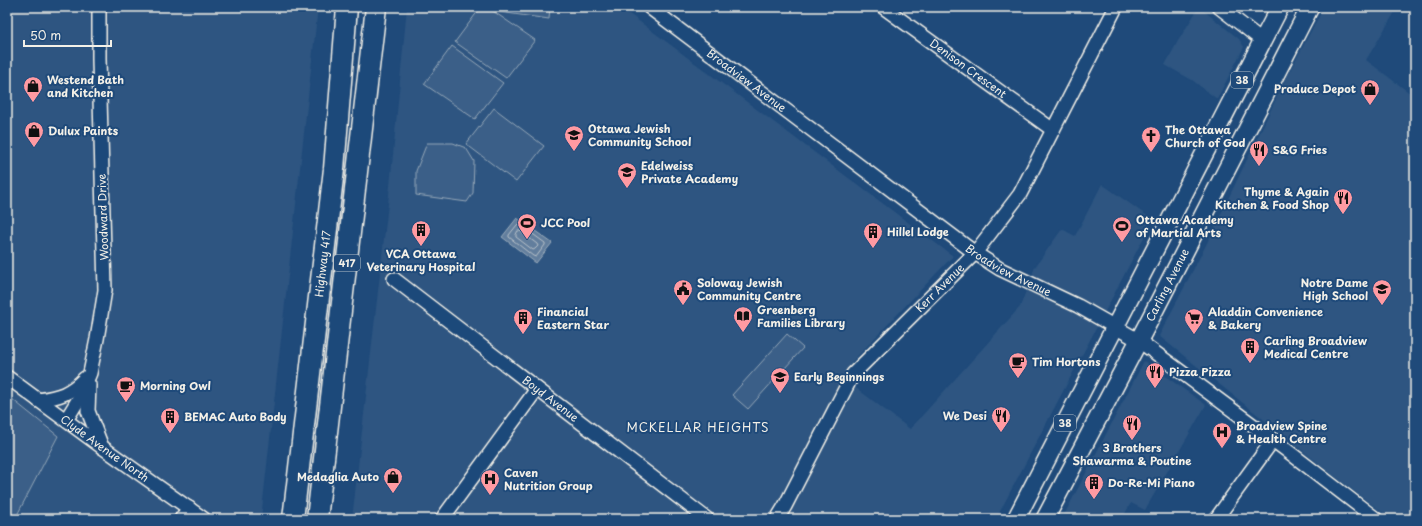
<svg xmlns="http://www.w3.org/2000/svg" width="1422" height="526" viewBox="0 0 1422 526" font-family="'Playpen Sans',sans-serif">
  <rect width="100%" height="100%" fill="#1f4a7a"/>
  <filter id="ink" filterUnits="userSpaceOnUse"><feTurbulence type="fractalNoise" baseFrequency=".025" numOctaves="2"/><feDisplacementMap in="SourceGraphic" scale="8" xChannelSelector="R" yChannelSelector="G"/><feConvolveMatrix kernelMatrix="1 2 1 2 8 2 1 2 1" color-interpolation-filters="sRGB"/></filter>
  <g filter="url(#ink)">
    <!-- built -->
    <g fill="#2d5581">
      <polygon points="7,7 318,7 261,519 15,519 58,436 7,395"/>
      <polygon points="407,7 620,7 953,256 852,362 843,378 910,429 1020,307 1035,267 1062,229 1075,236 1102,184 1153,220 996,519 352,519 390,186"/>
      <polygon points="1199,7 1239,39 1244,47 1217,99 1192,80 1165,65 1178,41"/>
      <polygon points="1324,7 1398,7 1366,60 1415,97 1415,519 1391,519 1333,475 1159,336 1206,245 1286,78"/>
      <polygon points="1144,361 1206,405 1145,510 1131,503 1122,519 1062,519"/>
    </g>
    <!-- green -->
    <g fill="#3a5f88" stroke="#97a8b8">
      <polygon points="481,7 487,7 535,40 506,78 455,42"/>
      <polygon points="494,7 550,7 549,19 499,12"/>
      <polygon points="452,46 503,83 475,119 424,84"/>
      <polygon points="494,108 544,146 516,182 466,144"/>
      <polygon points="427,143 453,143 466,148 474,161 473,193 467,202 416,195 416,171"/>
      <polygon points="787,334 803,348 748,409 732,395"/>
      <polygon points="7,395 58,436 15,519 7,519"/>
    </g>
    <!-- water -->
    <polygon fill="#627e9d" stroke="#9cacbb" points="517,218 552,243 536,263 502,237"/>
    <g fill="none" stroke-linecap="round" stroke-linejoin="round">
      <!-- shore -->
      <g stroke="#bac3ca" stroke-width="1">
        <polygon points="519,224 545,243 545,245 536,257 533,256 509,237 509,235 517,225"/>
        <polygon points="518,231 520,231 537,244 538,246 535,249 533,250 516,237 516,235"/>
      </g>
      <!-- minor casing -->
      <g stroke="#f4f1e8" stroke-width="16">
        <g id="minor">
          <path id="s1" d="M649 7 975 253 1000 269 1078 306 1138 340 1285 449 1376 519"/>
          <path id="s2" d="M883 7 1053 130"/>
          <polyline points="1219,7 1263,41"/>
          <path id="s3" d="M394 279 707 519"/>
          <path id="s4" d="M7 377 102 447 204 519"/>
          <polyline points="89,385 88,411 102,447"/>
          <path d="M38 400C59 397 70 394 85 378"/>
          <polyline points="66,420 80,397 90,373 97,339 105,290 99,59 99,7"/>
          <polyline points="181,519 189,508"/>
          <polyline points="442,519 537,389"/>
          <path id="s5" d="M777 519 785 506 853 374 975 253 1020 194 1116 7"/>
          <polyline points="1216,519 1273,440"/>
        </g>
      </g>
      <!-- major casing -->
      <g stroke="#f4f1e8" stroke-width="20">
        <g id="major">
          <polyline points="1016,519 1280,7"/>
          <path id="s6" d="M1045 519 1148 323 1310 7"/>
        </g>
      </g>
      <!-- highway casing -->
      <g stroke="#f4f1e8" stroke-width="23">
        <g id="highway">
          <path id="s7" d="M293 519 334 169 347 7"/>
          <polyline points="317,519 376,7"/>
        </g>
      </g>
      <!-- minor -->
      <use href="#minor" stroke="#1f4a7a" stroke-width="13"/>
      <!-- major -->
      <use href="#major" stroke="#1f4a7a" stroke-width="17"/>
      <!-- highway -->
      <use href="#highway" stroke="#1f4a7a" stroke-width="20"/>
    </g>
  </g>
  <!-- icons -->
  <defs>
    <g id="shop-pin" transform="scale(1)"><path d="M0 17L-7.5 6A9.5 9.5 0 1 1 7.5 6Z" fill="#ff9aa2" stroke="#1f4a7a"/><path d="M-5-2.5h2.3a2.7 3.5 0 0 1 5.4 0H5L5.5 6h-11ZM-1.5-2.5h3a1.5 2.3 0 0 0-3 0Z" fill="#111"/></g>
    <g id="school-pin" transform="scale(1)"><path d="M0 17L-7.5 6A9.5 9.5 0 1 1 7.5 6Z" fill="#ff9aa2" stroke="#1f4a7a"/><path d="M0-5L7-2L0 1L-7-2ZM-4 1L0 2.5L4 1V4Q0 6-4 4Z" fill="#111"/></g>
    <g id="church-pin" transform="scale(1)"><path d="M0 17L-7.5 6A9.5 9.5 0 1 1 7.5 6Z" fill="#ff9aa2" stroke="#1f4a7a"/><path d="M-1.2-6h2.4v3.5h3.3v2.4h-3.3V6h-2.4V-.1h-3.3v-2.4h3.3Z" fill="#111"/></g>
    <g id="restaurant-pin" transform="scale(1)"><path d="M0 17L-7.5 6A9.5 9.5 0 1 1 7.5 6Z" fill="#ff9aa2" stroke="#1f4a7a"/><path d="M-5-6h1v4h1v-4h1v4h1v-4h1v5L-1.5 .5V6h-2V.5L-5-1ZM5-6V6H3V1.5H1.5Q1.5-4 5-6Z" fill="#111"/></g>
    <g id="stadium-pin" transform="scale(1)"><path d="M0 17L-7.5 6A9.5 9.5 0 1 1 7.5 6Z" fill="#ff9aa2" stroke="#1f4a7a"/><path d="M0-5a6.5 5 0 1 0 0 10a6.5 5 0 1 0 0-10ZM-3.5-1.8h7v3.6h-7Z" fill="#111"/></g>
    <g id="building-pin" transform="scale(1)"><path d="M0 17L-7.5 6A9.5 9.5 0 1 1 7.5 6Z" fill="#ff9aa2" stroke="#1f4a7a"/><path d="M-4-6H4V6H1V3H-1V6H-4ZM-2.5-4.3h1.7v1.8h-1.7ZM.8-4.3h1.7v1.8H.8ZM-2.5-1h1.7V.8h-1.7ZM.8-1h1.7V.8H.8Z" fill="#111"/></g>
    <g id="civic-pin" transform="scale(1)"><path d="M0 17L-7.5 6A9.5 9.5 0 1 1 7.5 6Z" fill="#ff9aa2" stroke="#1f4a7a"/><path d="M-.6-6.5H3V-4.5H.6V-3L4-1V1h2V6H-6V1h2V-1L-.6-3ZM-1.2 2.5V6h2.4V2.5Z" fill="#111"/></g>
    <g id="library-pin" transform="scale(1)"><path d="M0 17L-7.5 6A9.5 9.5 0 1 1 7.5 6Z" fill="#ff9aa2" stroke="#1f4a7a"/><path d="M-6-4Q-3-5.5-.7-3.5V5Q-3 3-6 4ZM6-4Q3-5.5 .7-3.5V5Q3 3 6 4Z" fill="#111"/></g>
    <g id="supermarket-pin" transform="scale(1)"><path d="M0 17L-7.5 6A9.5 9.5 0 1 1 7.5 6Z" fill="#ff9aa2" stroke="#1f4a7a"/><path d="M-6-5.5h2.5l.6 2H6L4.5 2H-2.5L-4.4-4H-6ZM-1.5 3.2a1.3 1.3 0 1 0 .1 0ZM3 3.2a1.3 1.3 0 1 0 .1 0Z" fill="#111"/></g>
    <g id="cafe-pin" transform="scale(1)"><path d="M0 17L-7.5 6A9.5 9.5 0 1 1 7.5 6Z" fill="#ff9aa2" stroke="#1f4a7a"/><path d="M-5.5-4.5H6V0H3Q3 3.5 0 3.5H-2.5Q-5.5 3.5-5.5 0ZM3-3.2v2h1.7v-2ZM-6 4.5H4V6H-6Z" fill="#111"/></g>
    <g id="hospital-pin" transform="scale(1)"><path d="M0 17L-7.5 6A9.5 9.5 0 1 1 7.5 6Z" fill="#ff9aa2" stroke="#1f4a7a"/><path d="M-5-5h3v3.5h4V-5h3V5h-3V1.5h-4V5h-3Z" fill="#111"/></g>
  </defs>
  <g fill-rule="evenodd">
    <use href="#shop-pin" x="33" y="86"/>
    <use href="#shop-pin" x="1370" y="89"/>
    <use href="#shop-pin" x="34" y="131"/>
    <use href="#school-pin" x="574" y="135"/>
    <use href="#church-pin" x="1151" y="136"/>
    <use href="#restaurant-pin" x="1259" y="150"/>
    <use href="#school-pin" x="627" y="172"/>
    <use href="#restaurant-pin" x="1343" y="198"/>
    <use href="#stadium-pin" x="527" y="223"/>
    <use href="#stadium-pin" x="1122" y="226"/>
    <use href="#building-pin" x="421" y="230"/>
    <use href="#building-pin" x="873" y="232"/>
    <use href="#civic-pin" x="683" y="289"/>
    <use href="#school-pin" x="1382" y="289"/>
    <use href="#library-pin" x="743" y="316"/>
    <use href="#building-pin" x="523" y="318"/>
    <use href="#supermarket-pin" x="1194" y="318"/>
    <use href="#building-pin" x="1250" y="347"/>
    <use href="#cafe-pin" x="1018" y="362"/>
    <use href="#restaurant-pin" x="1155" y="372"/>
    <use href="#school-pin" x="780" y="377"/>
    <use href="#cafe-pin" x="126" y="386"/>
    <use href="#restaurant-pin" x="1001" y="416"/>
    <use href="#building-pin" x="170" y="417"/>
    <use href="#restaurant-pin" x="1132" y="424"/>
    <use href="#hospital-pin" x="1222" y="432"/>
    <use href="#shop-pin" x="393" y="477"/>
    <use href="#hospital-pin" x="490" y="479"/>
    <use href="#building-pin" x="1094" y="483"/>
  </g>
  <g text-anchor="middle" stroke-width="4" stroke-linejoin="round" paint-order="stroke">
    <!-- shield labels -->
    <g fill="#1f4a7a" stroke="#b4bfc7" stroke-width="1">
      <rect x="1231" y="72" width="22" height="16" rx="3"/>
      <rect x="334" y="255" width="26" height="16" rx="3"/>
      <rect x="1054" y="415" width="22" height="16" rx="3"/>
    </g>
    <g font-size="10" font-weight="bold" fill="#f4f1e8">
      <text x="1242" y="84">38</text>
      <text x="347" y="267">417</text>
      <text x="1065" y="427">38</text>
    </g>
    <!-- street labels -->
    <g font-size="11" fill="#f4f1e8" stroke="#1f4a7a">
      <text dy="4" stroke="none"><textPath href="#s2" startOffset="105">Denison Crescent</textPath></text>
      <text dy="4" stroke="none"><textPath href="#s1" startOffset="122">Broadview Avenue</textPath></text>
      <text transform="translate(103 217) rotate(-92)" y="4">Woodward Drive</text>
      <text dy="4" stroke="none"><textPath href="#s7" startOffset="257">Highway 417</textPath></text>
      <text dy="4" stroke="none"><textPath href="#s1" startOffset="446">Broadview Avenue</textPath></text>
      <text dy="4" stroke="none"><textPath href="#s6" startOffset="264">Carling Avenue</textPath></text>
      <text dy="4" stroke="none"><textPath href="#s5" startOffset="286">Kerr Avenue</textPath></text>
      <text dy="4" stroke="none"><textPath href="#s3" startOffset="197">Boyd Avenue</textPath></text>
      <text dy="4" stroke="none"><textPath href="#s4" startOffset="121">Clyde Avenue North</textPath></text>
    </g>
    <!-- poi labels -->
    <g font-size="11" font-weight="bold" fill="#f4f1e8" stroke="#1f4a7a" text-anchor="start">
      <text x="47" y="84">Westend Bath<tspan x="47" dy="13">and Kitchen</tspan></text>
      <text x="1356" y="93" text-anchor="end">Produce Depot</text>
      <text x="588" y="133">Ottawa Jewish<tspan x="588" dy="13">Community School</tspan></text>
      <text x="1165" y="134">The Ottawa<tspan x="1165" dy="13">Church of God</tspan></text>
      <text x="48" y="135">Dulux Paints</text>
      <text x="1273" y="154">S&amp;G Fries</text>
      <text x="641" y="170">Edelweiss<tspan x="641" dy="13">Private Academy</tspan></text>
      <text x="1329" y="196" text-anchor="end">Thyme &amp; Again<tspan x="1329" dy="13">Kitchen &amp; Food Shop</tspan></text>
      <text x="1136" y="224">Ottawa Academy<tspan x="1136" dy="13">of Martial Arts</tspan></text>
      <text x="541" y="227">JCC Pool</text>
      <text x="887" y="236">Hillel Lodge</text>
      <text x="421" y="258" text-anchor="middle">VCA Ottawa<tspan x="421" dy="13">Veterinary Hospital</tspan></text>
      <text x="697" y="287">Soloway Jewish<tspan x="697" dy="13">Community Centre</tspan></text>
      <text x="1368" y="287" text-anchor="end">Notre Dame<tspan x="1368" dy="13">High School</tspan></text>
      <text x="757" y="314">Greenberg<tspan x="757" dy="13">Families Library</tspan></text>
      <text x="537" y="316">Financial<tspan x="537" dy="13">Eastern Star</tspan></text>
      <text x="1208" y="316">Aladdin Convenience<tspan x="1208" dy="13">&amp; Bakery</tspan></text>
      <text x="1264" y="345">Carling Broadview<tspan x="1264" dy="13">Medical Centre</tspan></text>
      <text x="1032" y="366">Tim Hortons</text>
      <text x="1169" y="376">Pizza Pizza</text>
      <text x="794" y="381">Early Beginnings</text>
      <text x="140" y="390">Morning Owl</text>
      <text x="987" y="420" text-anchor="end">We Desi</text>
      <text x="184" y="421">BEMAC Auto Body</text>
      <text x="1236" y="430">Broadview Spine<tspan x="1236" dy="13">&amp; Health Centre</tspan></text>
      <text x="1132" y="452" text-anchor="middle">3 Brothers<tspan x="1132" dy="13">Shawarma &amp; Poutine</tspan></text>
      <text x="504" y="477">Caven<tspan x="504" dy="13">Nutrition Group</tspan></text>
      <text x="379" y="481" text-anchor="end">Medaglia Auto</text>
      <text x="1108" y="487">Do-Re-Mi Piano</text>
    </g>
    <!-- neighbourhood labels -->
    <g font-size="12" letter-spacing="1" fill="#f4f1e8" stroke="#1f4a7a">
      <text x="698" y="432">MCKELLAR HEIGHTS</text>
    </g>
  </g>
  <!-- margin -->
  <rect width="1422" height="526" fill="none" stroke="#1f4a7a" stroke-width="24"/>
  <rect x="12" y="12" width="1398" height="502" fill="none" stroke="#f4f1e8" stroke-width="1.5" filter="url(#ink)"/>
  <!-- scale -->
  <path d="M24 40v6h87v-6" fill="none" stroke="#f4f1e8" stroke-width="2"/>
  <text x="30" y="40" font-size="12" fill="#f4f1e8" stroke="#1f4a7a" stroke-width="3" paint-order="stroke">50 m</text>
</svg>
